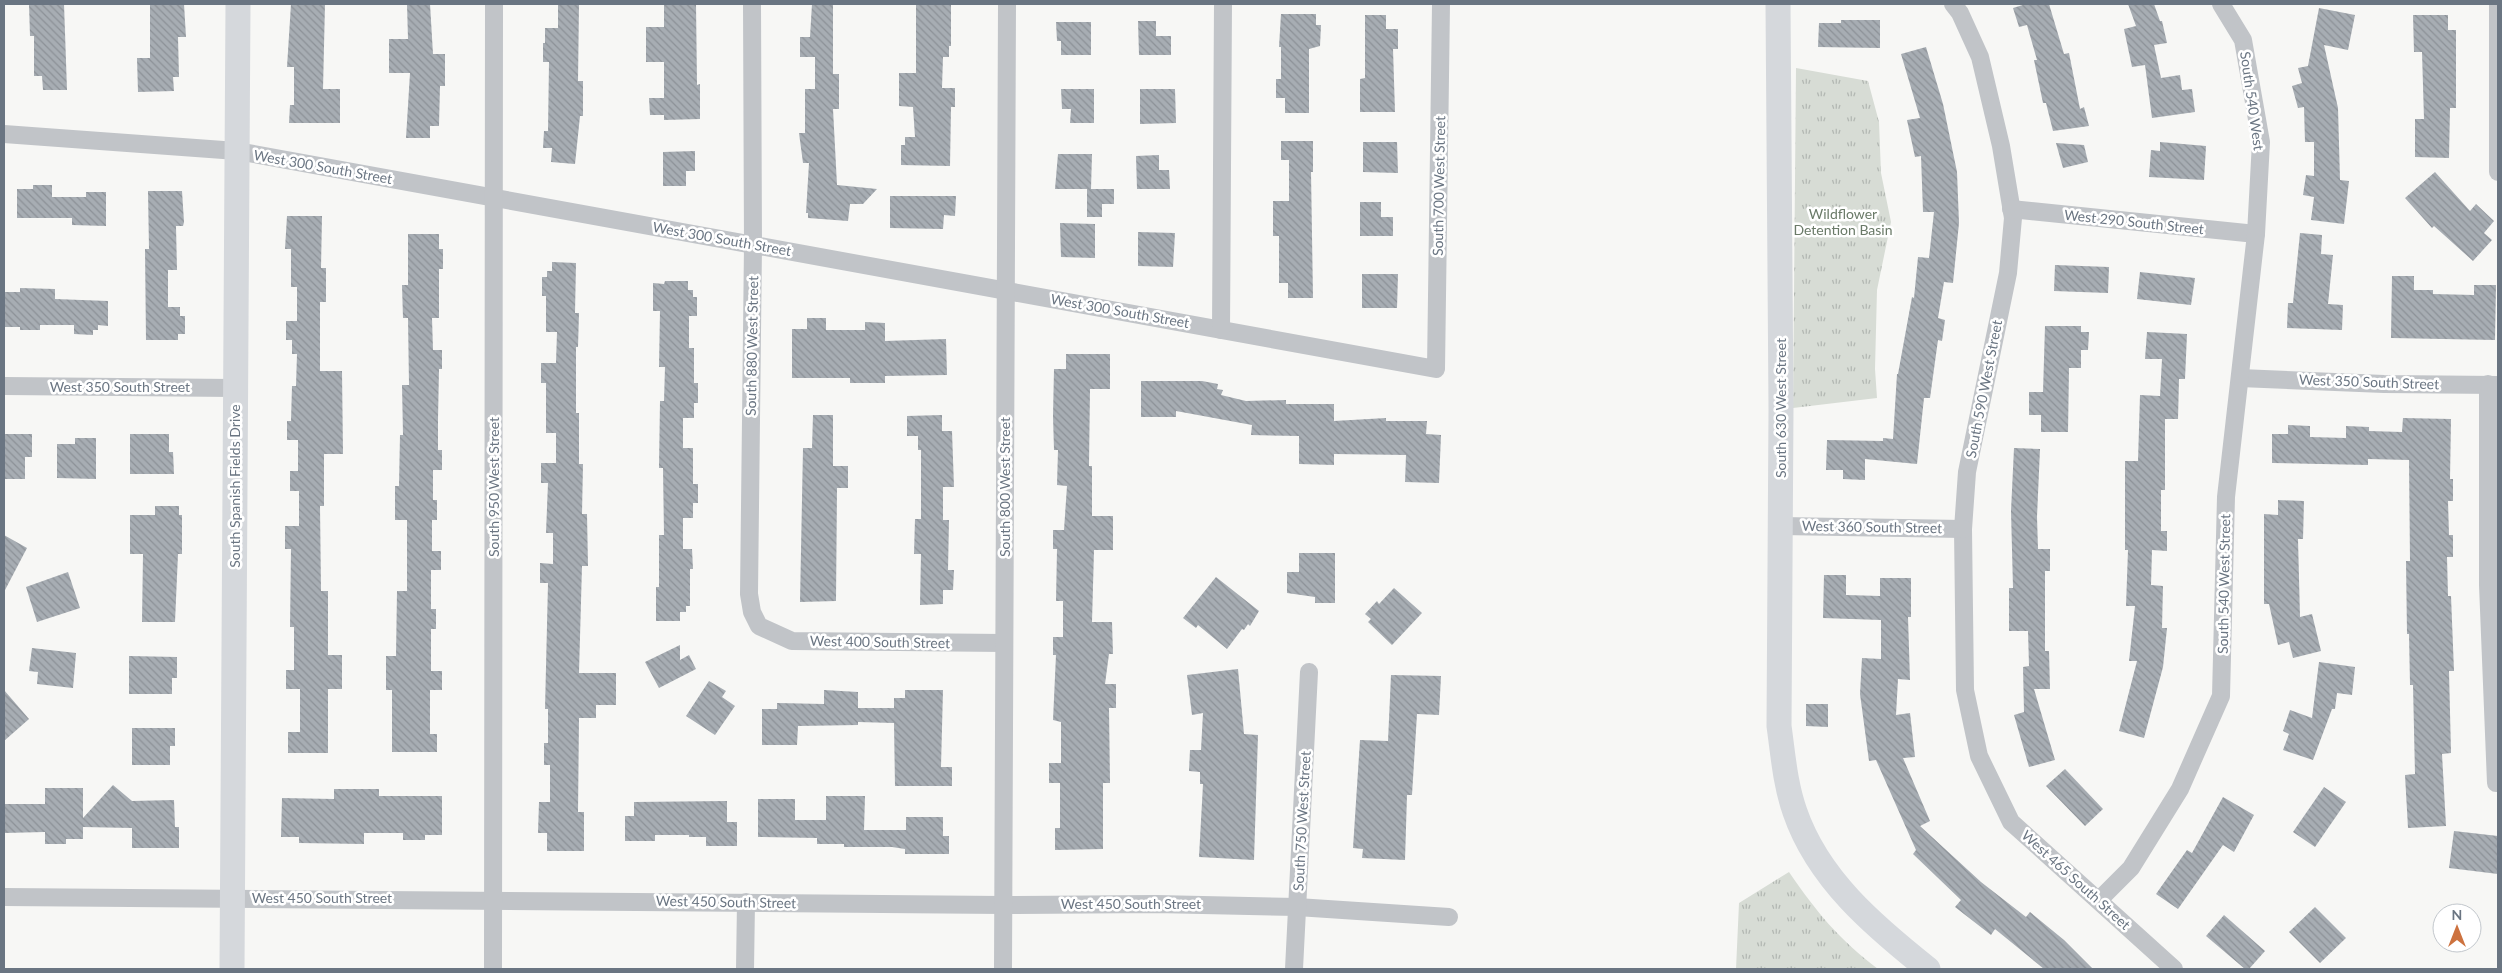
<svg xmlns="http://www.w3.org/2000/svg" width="2502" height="973" viewBox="0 0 2502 973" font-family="Lato,sans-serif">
  <defs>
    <pattern id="park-tufts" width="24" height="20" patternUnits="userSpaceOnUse" patternTransform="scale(1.25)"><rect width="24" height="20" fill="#d7dcd5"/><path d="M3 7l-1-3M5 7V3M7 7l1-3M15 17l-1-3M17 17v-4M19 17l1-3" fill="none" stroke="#b2b7b2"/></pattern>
    <pattern id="building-back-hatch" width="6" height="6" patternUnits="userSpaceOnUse" patternTransform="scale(1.25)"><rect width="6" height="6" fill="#a7adb3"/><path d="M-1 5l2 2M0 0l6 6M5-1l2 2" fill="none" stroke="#8c9197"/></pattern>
  </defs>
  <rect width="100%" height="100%" fill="#f7f7f5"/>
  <!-- park -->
  <g fill="url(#park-tufts)">
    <polygon points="1796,68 1868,81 1879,122 1881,173 1891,222 1877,290 1875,369 1877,398 1793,408"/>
    <path d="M1789 872C1818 914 1838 938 1878 969H1736L1739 903Z"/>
  </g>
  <!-- building -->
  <g fill="url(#building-back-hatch)">
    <polygon points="29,4 64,4 67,90 43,90 42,76 34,76 34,36 30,36"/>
    <polygon points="150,4 184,4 186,37 178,37 179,77 173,77 174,91 138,92 137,58 150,58"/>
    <polygon points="291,4 325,4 323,89 340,89 340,123 289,123 290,105 294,105 294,67 287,67"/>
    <polygon points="407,4 430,4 433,54 445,54 445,86 440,86 439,126 430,126 430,138 406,138 410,73 389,73 389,39 408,39"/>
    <polygon points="558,4 579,4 578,81 583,81 583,116 580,116 575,164 551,162 552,148 543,148 544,131 548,131 549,62 543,62 543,43 545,43 545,28 558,28"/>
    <polygon points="664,4 696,4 697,85 700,84 700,119 664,120 664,115 650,115 649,98 664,98 664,62 646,62 646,27 664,27"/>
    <polygon points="812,4 833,4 833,74 839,74 839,109 833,109 837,185 877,189 863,204 850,204 848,221 808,218 808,213 806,213 809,163 803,163 799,133 805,133 805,89 815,89 815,57 800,57 800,37 810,37"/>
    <polygon points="916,4 951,4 951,46 949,46 949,57 943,57 942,88 955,88 955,107 951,107 950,166 901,165 901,145 905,145 905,137 915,137 913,107 899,106 899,73 916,73"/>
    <polygon points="2026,4 2049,4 2064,54 2069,53 2080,109 2084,107 2089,126 2053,131 2046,103 2043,103 2034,60 2037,60 2027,25 2019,27 2013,8"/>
    <polygon points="2128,4 2154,4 2160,21 2162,21 2167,43 2154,45 2161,78 2180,75 2182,90 2192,89 2195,112 2152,118 2145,65 2132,67 2124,29 2136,26"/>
    <polygon points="2319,8 2355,15 2348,50 2324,45 2338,108 2340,180 2349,181 2344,224 2311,220 2314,197 2303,195 2306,175 2314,176 2314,142 2305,142 2304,107 2298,108 2292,86 2302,83 2298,68 2308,66"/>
    <polygon points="1281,14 1316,14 1316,25 1321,25 1320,46 1309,49 1309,113 1285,113 1285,98 1276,98 1276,79 1281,79 1281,47 1279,47"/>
    <polygon points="1365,15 1386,15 1386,29 1398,29 1398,49 1393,49 1395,112 1360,112 1360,79 1365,78"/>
    <polygon points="2413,15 2448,15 2448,30 2456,30 2456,108 2450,108 2449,158 2415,157 2415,119 2424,119 2422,52 2414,52"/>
    <polygon points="1841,20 1880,20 1880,48 1818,47 1819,23 1841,23"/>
    <polygon points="1138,21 1156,21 1156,36 1171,36 1171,55 1139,55"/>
    <polygon points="1056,22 1091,22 1091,55 1061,55 1061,41 1057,41"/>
    <polygon points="1926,47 1943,104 1957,172 1959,223 1953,283 1944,282 1938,318 1945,320 1942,341 1938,340 1930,398 1924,398 1917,464 1865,459 1865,480 1843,479 1843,470 1826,470 1827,440 1883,441 1883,438 1893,439 1897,374 1898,374 1912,297 1914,298 1918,257 1929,258 1934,212 1923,212 1921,156 1915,157 1907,120 1920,118 1901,54"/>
    <polygon points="1061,89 1094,89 1094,123 1070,123 1071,109 1062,109"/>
    <polygon points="1140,89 1175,89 1176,123 1140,124"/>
    <polygon points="1281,141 1313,141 1313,172 1311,172 1313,298 1288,298 1288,283 1279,283 1279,236 1273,236 1273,201 1289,201 1289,160 1281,160"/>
    <polygon points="1363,142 1397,142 1398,173 1363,172"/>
    <polygon points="2160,142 2206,146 2204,180 2149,177 2151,150 2160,151"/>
    <polygon points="2056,143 2084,145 2088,162 2063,168"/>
    <polygon points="695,151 695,171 686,171 686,186 663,186 663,152"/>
    <polygon points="1058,154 1092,154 1091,189 1114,189 1114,204 1102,204 1102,217 1087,217 1087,189 1055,189"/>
    <polygon points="1159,155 1159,170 1169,170 1170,189 1137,189 1136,156"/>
    <polygon points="2435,172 2470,211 2476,204 2494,221 2484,233 2492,240 2473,261 2434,226 2432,228 2405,198"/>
    <polygon points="33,185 52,185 52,197 86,197 86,192 106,192 106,226 72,225 72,218 17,218 17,189 33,189"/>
    <polygon points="148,191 182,191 184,222 183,226 176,226 177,270 168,270 168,307 180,307 180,316 185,316 185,334 178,334 178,340 146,340 145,249 149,249"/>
    <polygon points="890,196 956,196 955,216 944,215 943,229 890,228"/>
    <polygon points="1360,202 1381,202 1381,217 1393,217 1393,236 1360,236"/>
    <polygon points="287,216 322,216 321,268 326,268 326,302 320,302 320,371 342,371 343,454 324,454 324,506 320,506 321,591 328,591 328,655 342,655 342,689 328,689 328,753 288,753 288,732 300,732 300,689 286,689 286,670 294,670 294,627 290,627 291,549 285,549 285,526 299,526 299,491 290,491 290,471 298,471 298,440 287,440 287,421 291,421 292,386 296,386 297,354 292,354 292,340 286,340 286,321 297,321 297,287 291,287 291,249 285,249"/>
    <polygon points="1060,223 1095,224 1095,258 1061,257"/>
    <polygon points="1138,232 1175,233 1173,267 1138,266"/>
    <polygon points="2300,233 2322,235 2321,254 2333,255 2328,304 2343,305 2342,330 2287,328 2288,303 2293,303"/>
    <polygon points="408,234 439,234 439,249 443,249 443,269 439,269 439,318 432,318 433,350 442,350 442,369 439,369 438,419 438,450 442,450 442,470 433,470 433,500 437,500 437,520 432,520 432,551 441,551 441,570 431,570 431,609 436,609 436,629 431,629 431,671 442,671 442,690 430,690 430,734 437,734 437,752 392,752 392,690 386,690 386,656 396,656 397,591 407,591 407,520 395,520 395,486 399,486 400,435 403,435 402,385 409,385 408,318 403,318 402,285 408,285"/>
    <polygon points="552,262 576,263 575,313 579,313 578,347 576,347 576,413 579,413 579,464 583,464 582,514 587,514 588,566 582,566 579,673 616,673 616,705 596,705 596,718 579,718 578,812 584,812 584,851 547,851 547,833 538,833 539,802 550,802 550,765 544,765 544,743 548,743 548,709 545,709 548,583 540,583 540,563 553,564 553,533 546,533 548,483 541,483 541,463 556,463 556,433 546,433 546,383 541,383 541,363 556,363 557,332 546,332 546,296 542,296 542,277 547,277 547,271 552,271"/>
    <polygon points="2055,265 2109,267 2108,293 2054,291"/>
    <polygon points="2140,272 2195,278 2191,305 2137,299"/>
    <polygon points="1362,274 1398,274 1397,308 1362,308"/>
    <polygon points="2392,276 2414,276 2414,290 2433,290 2433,294 2474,295 2474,285 2496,285 2495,340 2391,338"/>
    <polygon points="665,281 688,281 688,290 693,290 693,297 697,297 697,316 689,316 689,348 694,348 694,383 698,383 698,403 694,403 694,418 683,418 683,448 693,448 693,484 698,484 698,503 693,503 693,518 683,518 683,549 692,549 693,569 690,569 690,606 686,606 686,612 680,612 680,621 656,621 656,587 659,587 659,535 664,535 663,468 659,468 660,401 664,401 665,367 659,367 660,311 653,311 653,283 664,284"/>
    <polygon points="20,288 55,289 55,299 108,301 108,326 98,325 98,330 93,330 93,335 74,334 74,325 40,325 40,330 20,330 20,327 4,327 4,292 20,292"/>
    <polygon points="807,318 826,318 826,330 865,330 865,322 885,323 885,341 946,339 947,375 885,376 885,383 850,383 850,378 792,378 792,329 807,329"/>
    <polygon points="2045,326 2081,326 2081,332 2089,332 2088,350 2081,350 2081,368 2069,368 2068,432 2041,432 2041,415 2029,415 2029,392 2043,392"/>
    <polygon points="2147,332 2187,334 2185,379 2179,379 2178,419 2165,419 2165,490 2161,490 2161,531 2167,531 2167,551 2152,550 2151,585 2163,586 2162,628 2167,628 2163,667 2144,738 2119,731 2137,661 2129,661 2135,606 2126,606 2128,550 2125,550 2125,461 2138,461 2140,395 2160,396 2162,359 2145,359"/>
    <polygon points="1066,354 1110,354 1110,389 1090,389 1089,466 1092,466 1092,516 1113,516 1113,550 1094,550 1092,622 1112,622 1113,654 1109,654 1105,684 1116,684 1116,708 1109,708 1110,783 1103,783 1103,849 1055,850 1055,828 1060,828 1060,783 1049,783 1049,763 1061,763 1061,722 1053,720 1056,655 1053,655 1053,637 1063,637 1063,601 1056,601 1057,549 1053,549 1053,530 1064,530 1067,486 1057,485 1058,450 1054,450 1053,416 1054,369 1066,369"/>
    <polygon points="1141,381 1202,381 1218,384 1217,389 1223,390 1221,395 1246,401 1286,400 1286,404 1334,404 1334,421 1386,418 1386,421 1427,421 1426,434 1441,435 1439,483 1405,482 1406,455 1334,454 1334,465 1299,464 1299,436 1251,435 1252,425 1176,411 1176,417 1141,417"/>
    <polygon points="813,415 833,415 833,466 848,466 848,488 837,488 836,601 800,602 803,448 812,448"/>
    <polygon points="942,415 942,431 952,431 954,487 943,487 943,520 949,520 948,570 954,570 953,590 943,590 943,604 920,605 921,554 914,554 915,519 921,519 921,450 918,450 918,436 907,436 907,416"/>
    <polygon points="2403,418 2451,419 2450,479 2453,479 2453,501 2448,501 2449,535 2453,535 2453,557 2447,557 2448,596 2451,596 2454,671 2449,671 2451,753 2442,754 2446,826 2408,828 2405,775 2415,774 2413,685 2410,685 2409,634 2407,634 2406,561 2410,561 2409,460 2368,459 2368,465 2272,463 2272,434 2288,434 2288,425 2310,426 2310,437 2346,438 2346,426 2369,427 2369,431 2402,432"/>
    <polygon points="4,434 32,434 32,457 25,457 25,479 4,479"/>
    <polygon points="130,434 169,434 169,452 173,452 174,474 130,474"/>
    <polygon points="75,438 96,438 96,479 57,478 57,444 75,444"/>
    <polygon points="2014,448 2040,449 2037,517 2038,549 2050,549 2050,571 2045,571 2045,651 2049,651 2050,689 2034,689 2055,760 2029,767 2014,715 2024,712 2023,667 2029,666 2028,631 2009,631 2009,588 2013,588 2011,511"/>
    <polygon points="2278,500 2304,501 2303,539 2298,539 2300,617 2312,614 2321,651 2293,658 2289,642 2278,645 2269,604 2264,604 2264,514 2278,515"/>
    <polygon points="155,506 179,506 179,515 182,515 182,554 178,554 175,622 142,622 143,554 130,554 130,515 155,515"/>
    <polygon points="4,535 27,548 4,592"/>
    <polygon points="1299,553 1335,553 1335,603 1315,603 1315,597 1287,593 1287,572 1299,572"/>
    <polygon points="68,572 80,608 37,622 26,587"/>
    <polygon points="1824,575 1846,575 1846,595 1880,596 1880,578 1911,578 1911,617 1908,617 1910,680 1898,679 1896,715 1910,713 1915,757 1903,758 1930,821 1920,826 1981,882 2026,917 2030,912 2064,940 2093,969 2044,969 1995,929 1991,935 1955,907 1961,900 1913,854 1916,850 1876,760 1869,761 1860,694 1862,658 1881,659 1881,620 1823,618"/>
    <polygon points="1216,577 1259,611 1250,626 1248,624 1244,630 1242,629 1227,649 1198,625 1196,628 1183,618"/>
    <polygon points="1394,588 1422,613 1392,645 1368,622 1371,619 1365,614 1377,601 1379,604"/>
    <polygon points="680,645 680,660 689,655 696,669 659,688 645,662"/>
    <polygon points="32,648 76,653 73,688 37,684 38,672 29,671"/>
    <polygon points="129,656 177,657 177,678 172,678 172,694 129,694"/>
    <polygon points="2319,662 2355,667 2352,695 2337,693 2335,709 2332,709 2313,760 2283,750 2289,734 2283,731 2290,710 2312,718"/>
    <polygon points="1238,669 1244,734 1258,735 1254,860 1199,857 1203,784 1200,784 1200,772 1189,771 1190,750 1201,750 1203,713 1192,715 1187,675"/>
    <polygon points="1391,675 1441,676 1439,715 1417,714 1412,795 1407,795 1405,860 1362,858 1363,849 1353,848 1360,740 1388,741"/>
    <polygon points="709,681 726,691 722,697 735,706 715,735 686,716"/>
    <polygon points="4,690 29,719 4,741"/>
    <polygon points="824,690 858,692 858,708 894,708 894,698 905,698 905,690 943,690 941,767 952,767 952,786 895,786 894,723 858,722 858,725 798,726 797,745 762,745 762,709 777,709 777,703 824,704"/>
    <polygon points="1806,704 1828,704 1828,727 1806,726"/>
    <polygon points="132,728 175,728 175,746 170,746 170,765 132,765"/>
    <polygon points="2065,769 2103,809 2085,826 2046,786"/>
    <polygon points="113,785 132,801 174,800 175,827 179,827 179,848 132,848 132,828 83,827 83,839 66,839 66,844 45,844 45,832 4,833 4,804 45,804 45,788 83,788 83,818"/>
    <polygon points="2324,787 2346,802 2315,847 2293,832"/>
    <polygon points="334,789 379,789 379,796 442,796 442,835 425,835 425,840 403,840 403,833 364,833 364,844 299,843 299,837 281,837 282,798 334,799"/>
    <polygon points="826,796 865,796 864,830 906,830 906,817 943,817 943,836 949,836 949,854 905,854 905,849 892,847 844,847 844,844 817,844 817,838 758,837 758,799 795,799 795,820 826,820"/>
    <polygon points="2223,797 2254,815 2234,852 2223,845 2178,909 2156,894 2187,850 2192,853"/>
    <polygon points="727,801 727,822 737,822 737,846 706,846 706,837 689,837 689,835 655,835 655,841 625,841 625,816 634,816 634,802"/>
    <polygon points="2454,831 2498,836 2498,874 2449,868"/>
    <polygon points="2315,907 2346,938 2320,963 2289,932"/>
    <polygon points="2224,915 2265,951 2249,969 2245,969 2206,936"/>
  </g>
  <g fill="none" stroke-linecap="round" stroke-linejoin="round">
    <!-- street -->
    <g stroke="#c1c4c8" stroke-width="18">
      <polyline points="752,4 753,245 749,594 752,612 759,626 792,641 1004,643"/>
      <polyline points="1953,4 1960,13 1980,57 2001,146 2013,218 2008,273 1967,472 1963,529 1965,690 1979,756 2011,822 2174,969"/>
      <polyline points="2498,4 2498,172"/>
      <polyline points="4,134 237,151 1436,369 1441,4"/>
      <polyline points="2011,209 2256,234"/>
      <polyline points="1221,330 1223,4"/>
      <polyline points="2240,378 2384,384 2498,385"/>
      <polyline points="2488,384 2488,585 2496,783 2498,783"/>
      <polyline points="4,386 235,388"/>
      <polyline points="1781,526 1963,529"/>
      <polyline points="4,897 1003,905 1156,904 1297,907 1449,917"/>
      <polyline points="2099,900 2131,868 2180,789 2221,696 2226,497 2256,234 2261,142 2243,40 2221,4"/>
      <polyline points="493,969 494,4"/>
      <polyline points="745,969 746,902"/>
      <polyline points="1003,969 1007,4"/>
      <polyline points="1294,969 1309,672"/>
    </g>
    <!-- secondary -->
    <g stroke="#d5d8dc" stroke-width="25">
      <path d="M1778 4 1781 409 1779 726C1783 754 1785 784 1795 812 1818 879 1874 926 1928 969"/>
      <polyline points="232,969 238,4"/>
    </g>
  </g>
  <g text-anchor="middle" stroke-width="5" stroke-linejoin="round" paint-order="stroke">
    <!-- street labels -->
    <g font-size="14" fill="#6a7582" stroke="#fff">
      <text transform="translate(2252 101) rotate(82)" y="5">South 540 West</text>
      <text transform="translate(323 167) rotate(10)" y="5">West 300 South Street</text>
      <text transform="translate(1439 186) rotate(-89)" y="5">South 700 West Street</text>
      <text transform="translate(2134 222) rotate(6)" y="5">West 290 South Street</text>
      <text transform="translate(722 239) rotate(10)" y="5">West 300 South Street</text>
      <text transform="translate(1120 311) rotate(10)" y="5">West 300 South Street</text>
      <text transform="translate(752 346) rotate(-89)" y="5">South 880 West Street</text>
      <text transform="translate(2369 382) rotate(2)" y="5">West 350 South Street</text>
      <text x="120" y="392">West 350 South Street</text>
      <text transform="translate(1984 389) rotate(-79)" y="5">South 590 West Street</text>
      <text transform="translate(1781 408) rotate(-90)" y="5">South 630 West Street</text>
      <text transform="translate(235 486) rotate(-90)" y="5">South Spanish Fields Drive</text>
      <text transform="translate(494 487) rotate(-90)" y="5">South 950 West Street</text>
      <text transform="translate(1005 487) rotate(-90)" y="5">South 800 West Street</text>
      <text transform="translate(1872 527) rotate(1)" y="5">West 360 South Street</text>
      <text transform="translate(2224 584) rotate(-89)" y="5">South 540 West Street</text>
      <text transform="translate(880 642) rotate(1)" y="5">West 400 South Street</text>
      <text transform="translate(1302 821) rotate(-87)" y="5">South 750 West Street</text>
      <text transform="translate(2076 880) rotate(42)" y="5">West 465 South Street</text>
      <text x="322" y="903">West 450 South Street</text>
      <text transform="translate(726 902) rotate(1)" y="5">West 450 South Street</text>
      <text x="1131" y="909">West 450 South Street</text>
    </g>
    <!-- park labels -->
    <g font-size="14" fill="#6a7a68" stroke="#fff">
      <text x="1843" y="219">Wildflower<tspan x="1843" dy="16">Detention Basin</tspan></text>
    </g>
  </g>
  <!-- border -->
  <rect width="2502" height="973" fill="none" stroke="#6a7582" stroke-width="10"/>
  <!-- north arrow -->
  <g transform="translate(2457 928)"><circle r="24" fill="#ffffff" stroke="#c3c8cd"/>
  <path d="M0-4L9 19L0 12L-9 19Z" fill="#cd723f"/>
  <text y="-8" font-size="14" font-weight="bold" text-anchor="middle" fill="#6a7582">N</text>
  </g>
</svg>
